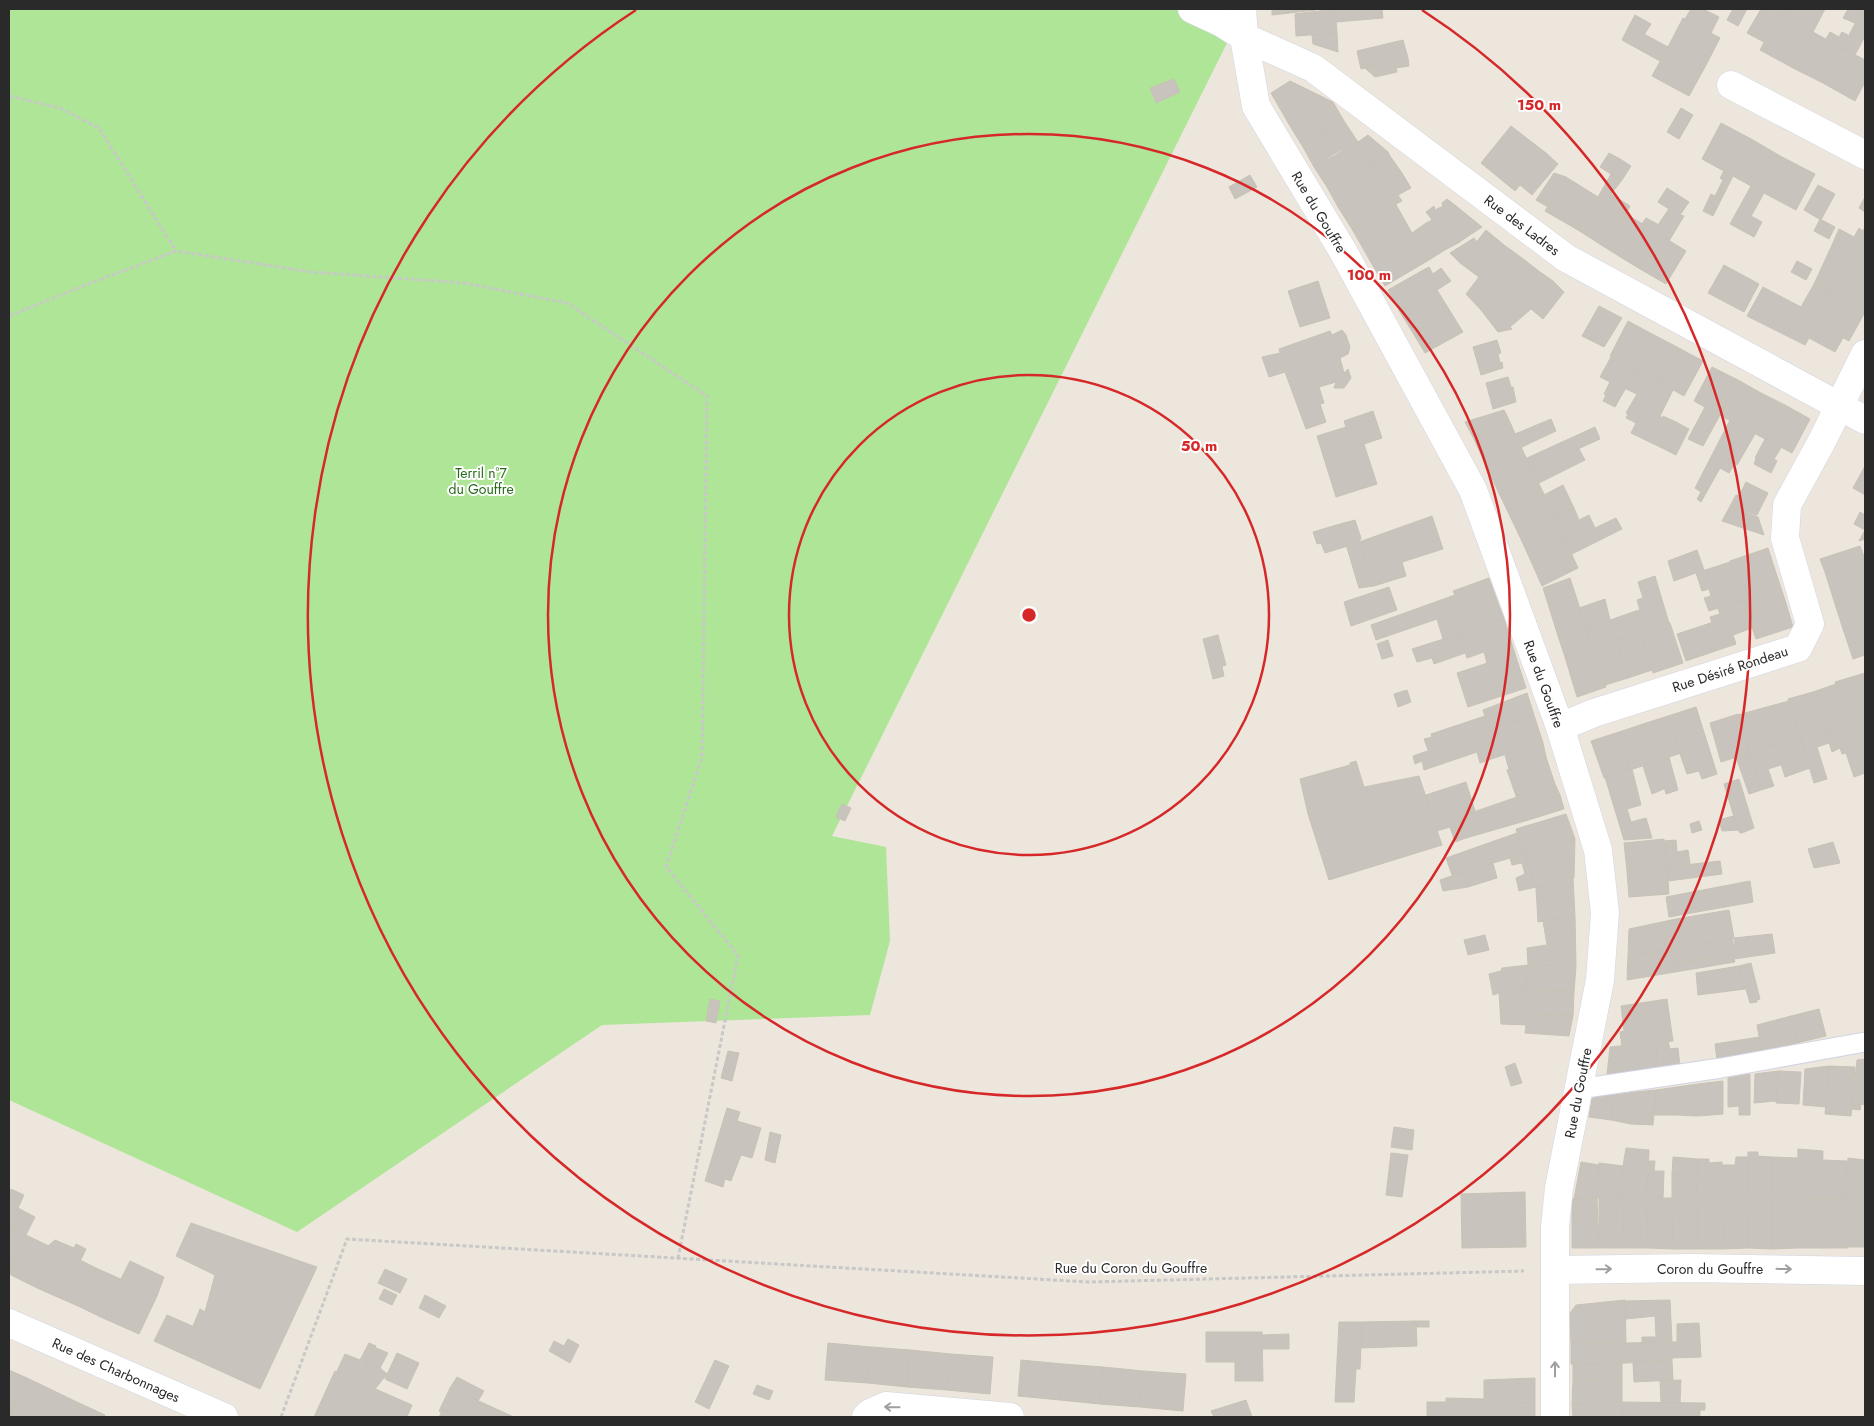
<svg xmlns="http://www.w3.org/2000/svg" width="1874" height="1426" viewBox="0 0 1874 1426" font-family="Jost,sans-serif">
  <rect width="100%" height="100%" fill="#ede6dc"/>
  <!-- green -->
  <polygon fill="#afe597" points="9,9 1185,9 1227,43 832,836 886,847 890,941 870,1015 602,1025 297,1232 9,1100"/>
  <!-- building -->
  <g fill="#c8c3bc" stroke="#c8c2b6">
    <polygon points="1272,9 1316,9 1316,10 1272,15"/>
    <polygon points="1335,9 1337,33 1296,36 1295,14"/>
    <polygon points="1335,9 1382,9 1383,18 1336,22"/>
    <polygon points="1691,9 1703,9 1719,17 1711,33 1685,19"/>
    <polygon points="1733,9 1747,9 1738,26 1727,20"/>
    <polygon points="1761,9 1825,9 1813,32 1780,14 1764,42 1747,33"/>
    <polygon points="1848,9 1863,9 1855,23 1843,18"/>
    <polygon points="1863,9 1865,10 1865,36 1855,55 1842,48"/>
    <polygon points="1780,14 1813,32 1793,68 1760,50"/>
    <polygon points="1635,15 1651,24 1644,35 1629,26"/>
    <polygon points="1683,18 1720,38 1705,67 1668,47"/>
    <polygon points="1629,26 1668,47 1660,61 1622,40"/>
    <polygon points="1813,32 1842,48 1823,83 1793,68"/>
    <polygon points="1830,32 1839,37 1842,32 1848,35 1842,48 1826,39"/>
    <polygon points="1337,33 1338,52 1313,44 1312,35"/>
    <polygon points="1403,40 1408,58 1361,69 1357,51"/>
    <polygon points="1668,47 1705,67 1689,96 1652,76"/>
    <polygon points="1842,48 1865,60 1865,82 1855,101 1823,83"/>
    <polygon points="1408,58 1409,66 1396,68 1397,72 1375,77 1365,68"/>
    <polygon points="1174,79 1180,92 1156,103 1150,88"/>
    <polygon points="1290,81 1333,102 1290,126 1271,93"/>
    <polygon points="1333,102 1344,121 1323,135 1312,114"/>
    <polygon points="1681,108 1693,115 1679,139 1667,132"/>
    <polygon points="1312,114 1323,135 1303,147 1290,126"/>
    <polygon points="1344,121 1358,142 1334,154 1323,135"/>
    <polygon points="1721,123 1753,140 1733,176 1702,159"/>
    <polygon points="1511,126 1546,153 1515,191 1481,163"/>
    <polygon points="1323,135 1334,154 1314,167 1303,147"/>
    <polygon points="1368,135 1388,152 1367,163 1355,144"/>
    <polygon points="1753,140 1782,157 1762,192 1733,176"/>
    <polygon points="1355,144 1367,163 1327,187 1314,167"/>
    <polygon points="1388,152 1390,156 1372,166 1369,162"/>
    <polygon points="1546,153 1558,164 1532,195 1520,185"/>
    <polygon points="1609,153 1620,159 1611,174 1600,167"/>
    <polygon points="1390,156 1402,173 1383,184 1372,166"/>
    <polygon points="1782,157 1815,174 1796,210 1762,192"/>
    <polygon points="1620,159 1631,166 1622,180 1611,174"/>
    <polygon points="1369,162 1382,182 1338,207 1327,187"/>
    <polygon points="1724,171 1733,176 1713,216 1703,211 1711,194 1715,196 1723,180 1720,178"/>
    <polygon points="1402,173 1411,188 1398,195 1402,201 1396,204 1396,206 1383,184"/>
    <polygon points="1554,173 1566,177 1548,207 1536,200"/>
    <polygon points="1611,174 1622,180 1611,194 1630,206 1626,214 1598,197"/>
    <polygon points="1250,175 1257,187 1235,199 1229,187"/>
    <polygon points="1566,177 1598,197 1578,230 1545,211"/>
    <polygon points="1382,182 1395,203 1352,229 1338,207"/>
    <polygon points="1818,185 1835,194 1821,220 1804,210"/>
    <polygon points="1751,186 1764,193 1743,231 1730,224"/>
    <polygon points="1667,188 1678,195 1669,209 1658,202"/>
    <polygon points="1678,195 1689,202 1680,215 1684,216 1669,241 1654,231"/>
    <polygon points="1598,197 1626,214 1606,248 1578,230"/>
    <polygon points="1865,197 1865,212 1859,208"/>
    <polygon points="1447,199 1456,206 1441,215 1458,243 1445,250 1426,223 1432,220 1426,212 1434,206 1435,210 1443,206 1442,203"/>
    <polygon points="1395,203 1412,233 1389,247 1372,217"/>
    <polygon points="1456,206 1482,227 1458,243 1441,215"/>
    <polygon points="1626,214 1654,231 1635,266 1606,248"/>
    <polygon points="1751,216 1762,222 1754,237 1743,231"/>
    <polygon points="1372,217 1389,247 1369,259 1352,229"/>
    <polygon points="1646,218 1659,225 1654,231 1642,224"/>
    <polygon points="1820,219 1835,227 1829,239 1814,231"/>
    <polygon points="1426,223 1445,250 1429,260 1412,233"/>
    <polygon points="1865,227 1865,243 1858,240"/>
    <polygon points="1859,228 1863,231 1849,257 1832,245 1839,229 1854,237"/>
    <polygon points="1486,230 1504,245 1479,277 1460,263"/>
    <polygon points="1654,231 1686,251 1666,284 1635,266"/>
    <polygon points="1412,233 1429,260 1385,286 1369,259"/>
    <polygon points="1474,238 1477,242 1460,263 1450,253"/>
    <polygon points="1858,240 1865,243 1865,278 1844,266"/>
    <polygon points="1504,245 1522,258 1497,291 1479,277"/>
    <polygon points="1832,245 1849,257 1839,276 1828,271 1819,287 1814,284"/>
    <polygon points="1522,258 1540,272 1515,304 1497,291"/>
    <polygon points="1797,261 1812,269 1806,280 1791,272"/>
    <polygon points="1724,265 1759,284 1744,312 1708,293"/>
    <polygon points="1844,266 1865,278 1865,312 1830,292"/>
    <polygon points="1429,267 1433,274 1441,268 1451,281 1437,290 1425,269"/>
    <polygon points="1425,269 1437,290 1400,312 1388,290"/>
    <polygon points="1828,271 1839,276 1830,293 1819,287"/>
    <polygon points="1540,272 1553,281 1531,309 1510,327 1512,329 1498,332 1481,310 1497,291 1515,304"/>
    <polygon points="1479,277 1497,291 1481,310 1466,294"/>
    <polygon points="1318,281 1330,318 1300,327 1288,291"/>
    <polygon points="1553,281 1564,292 1543,319 1531,309"/>
    <polygon points="1814,284 1830,293 1814,322 1843,338 1835,352 1809,338 1805,345 1747,316 1763,287 1801,307"/>
    <polygon points="1437,290 1450,311 1413,333 1400,312"/>
    <polygon points="1830,292 1865,312 1849,341 1814,322"/>
    <polygon points="1599,306 1622,318 1604,347 1582,336"/>
    <polygon points="1450,311 1463,332 1425,353 1413,333"/>
    <polygon points="1628,321 1654,335 1635,370 1610,356"/>
    <polygon points="1342,330 1346,335 1350,347 1348,354 1340,358 1344,373 1348,369 1351,378 1344,388 1334,388 1336,382 1319,387 1324,403 1320,404 1326,422 1306,429 1285,372 1279,349 1330,331 1332,335"/>
    <polygon points="1654,335 1677,347 1659,382 1635,370"/>
    <polygon points="1497,340 1501,353 1498,354 1500,363 1502,362 1503,368 1481,375 1473,347"/>
    <polygon points="1677,347 1703,361 1684,396 1659,382"/>
    <polygon points="1280,353 1285,372 1269,377 1262,357"/>
    <polygon points="1611,357 1636,370 1615,407 1603,401 1606,395 1604,394 1610,382 1600,377"/>
    <polygon points="1712,367 1738,380 1719,415 1694,401"/>
    <polygon points="1636,370 1657,381 1636,423 1626,418 1628,414 1626,413 1637,394 1626,389"/>
    <polygon points="1508,377 1511,387 1513,387 1516,402 1493,409 1486,383"/>
    <polygon points="1738,380 1761,393 1743,427 1719,415"/>
    <polygon points="1657,381 1673,390 1660,416 1662,418 1663,416 1676,422 1662,448 1631,433"/>
    <polygon points="1761,393 1785,405 1765,439 1743,427"/>
    <polygon points="1785,405 1810,419 1792,453 1765,439"/>
    <polygon points="1705,407 1720,415 1703,446 1688,439"/>
    <polygon points="1504,410 1509,420 1473,437 1465,422"/>
    <polygon points="1373,411 1382,438 1364,444 1377,484 1336,497 1317,436 1346,427 1344,421"/>
    <polygon points="1551,419 1556,431 1522,447 1515,434"/>
    <polygon points="1509,420 1521,447 1485,463 1473,437"/>
    <polygon points="1730,420 1743,427 1701,502 1697,499 1701,492 1695,488"/>
    <polygon points="1676,422 1689,429 1676,455 1662,448"/>
    <polygon points="1595,427 1600,439 1532,470 1527,458"/>
    <polygon points="1743,427 1755,434 1737,465 1735,463 1729,473 1720,468"/>
    <polygon points="1765,439 1781,448 1774,459 1777,461 1771,473 1754,464 1756,459 1755,458"/>
    <polygon points="1521,447 1532,470 1496,487 1485,463"/>
    <polygon points="1579,449 1585,460 1539,483 1532,470"/>
    <polygon points="1865,466 1865,495 1853,488"/>
    <polygon points="1532,470 1544,494 1507,510 1496,487"/>
    <polygon points="1746,482 1768,493 1757,515 1733,508"/>
    <polygon points="1563,485 1574,508 1554,517 1544,495"/>
    <polygon points="1544,494 1555,518 1519,535 1507,510"/>
    <polygon points="1736,495 1739,496 1733,508 1758,517 1764,535 1722,521"/>
    <polygon points="1574,508 1579,520 1589,515 1595,528 1566,542 1554,517"/>
    <polygon points="1860,512 1865,515 1865,530 1854,524"/>
    <polygon points="1432,516 1443,549 1402,562 1406,576 1374,586 1359,542"/>
    <polygon points="1555,518 1566,542 1530,559 1519,535"/>
    <polygon points="1616,518 1622,529 1572,554 1566,542"/>
    <polygon points="1355,520 1361,538 1359,542 1374,586 1359,588 1340,524"/>
    <polygon points="1340,524 1348,546 1325,553 1321,543 1317,544 1313,532"/>
    <polygon points="1865,529 1865,539 1859,541 1865,530"/>
    <polygon points="1566,542 1578,568 1542,586 1530,559"/>
    <polygon points="1860,546 1865,559 1825,572 1820,559"/>
    <polygon points="1768,548 1777,576 1740,589 1730,561"/>
    <polygon points="1697,550 1704,570 1674,581 1668,561"/>
    <polygon points="1865,559 1865,593 1835,604 1825,572"/>
    <polygon points="1730,562 1743,600 1709,611 1704,598 1711,596 1709,589 1702,591 1696,573"/>
    <polygon points="1655,576 1669,623 1642,631 1636,611 1640,610 1637,600 1643,598 1638,582"/>
    <polygon points="1777,576 1785,600 1747,613 1740,589"/>
    <polygon points="1489,578 1494,592 1450,607 1459,634 1443,639 1437,619 1376,640 1371,625 1455,595 1453,591"/>
    <polygon points="1570,578 1587,630 1559,639 1543,588"/>
    <polygon points="1389,587 1397,610 1351,626 1344,602"/>
    <polygon points="1494,592 1504,619 1459,634 1450,607"/>
    <polygon points="1865,593 1865,622 1843,629 1835,604"/>
    <polygon points="1605,599 1610,620 1586,627 1579,608"/>
    <polygon points="1743,600 1747,611 1712,623 1710,617 1720,614 1718,609"/>
    <polygon points="1785,600 1793,627 1756,639 1747,613"/>
    <polygon points="1636,611 1642,631 1617,640 1610,620"/>
    <polygon points="1747,611 1752,628 1733,635 1736,644 1686,661 1677,634"/>
    <polygon points="1504,619 1515,654 1487,663 1484,652 1467,658 1459,634"/>
    <polygon points="1610,620 1617,640 1591,648 1586,627"/>
    <polygon points="1865,622 1865,655 1853,659 1843,629"/>
    <polygon points="1669,623 1670,623 1683,663 1653,673 1641,632"/>
    <polygon points="1586,630 1591,648 1565,657 1559,639"/>
    <polygon points="1641,632 1652,670 1628,678 1617,640"/>
    <polygon points="1459,634 1465,653 1434,664 1432,658 1417,662 1412,649"/>
    <polygon points="1218,635 1226,665 1222,666 1224,676 1213,679 1203,639"/>
    <polygon points="1388,640 1393,656 1382,659 1377,644"/>
    <polygon points="1617,640 1628,678 1605,685 1593,648"/>
    <polygon points="1593,648 1606,687 1577,697 1565,657"/>
    <polygon points="1515,654 1526,688 1468,707 1457,673"/>
    <polygon points="1865,673 1865,717 1850,721 1835,682"/>
    <polygon points="1836,684 1850,721 1825,730 1813,692"/>
    <polygon points="1407,690 1411,702 1398,707 1394,694"/>
    <polygon points="1813,692 1825,729 1800,737 1788,699"/>
    <polygon points="1527,693 1534,715 1489,730 1483,710"/>
    <polygon points="1789,701 1800,737 1775,746 1763,708"/>
    <polygon points="1696,707 1708,745 1681,753 1668,716"/>
    <polygon points="1763,708 1775,746 1750,753 1738,715"/>
    <polygon points="1738,714 1750,753 1721,762 1710,723"/>
    <polygon points="1534,715 1543,743 1494,758 1485,731"/>
    <polygon points="1485,716 1489,730 1428,750 1424,739 1432,737 1431,734"/>
    <polygon points="1668,716 1681,753 1655,762 1643,724"/>
    <polygon points="1865,717 1865,768 1850,721"/>
    <polygon points="1850,721 1865,768 1865,773 1854,777 1846,753 1842,754 1840,748 1832,752 1825,730"/>
    <polygon points="1643,724 1655,762 1630,770 1619,732"/>
    <polygon points="1825,729 1829,743 1817,747 1827,779 1814,783 1800,737"/>
    <polygon points="1485,731 1494,758 1480,763 1477,752 1424,770 1422,761 1415,764 1413,756"/>
    <polygon points="1619,732 1630,770 1604,778 1591,741"/>
    <polygon points="1800,737 1810,768 1785,777 1775,745"/>
    <polygon points="1543,743 1546,757 1509,769 1505,755"/>
    <polygon points="1708,745 1717,774 1702,779 1699,771 1687,774 1680,754"/>
    <polygon points="1775,745 1781,765 1768,769 1774,786 1761,790 1750,753"/>
    <polygon points="1750,753 1761,790 1749,794 1736,757"/>
    <polygon points="1546,757 1555,784 1516,796 1507,770"/>
    <polygon points="1669,757 1678,790 1666,794 1657,761"/>
    <polygon points="1356,761 1364,787 1419,776 1442,845 1329,880 1308,814 1300,779 1350,765 1350,763"/>
    <polygon points="1657,761 1664,789 1652,794 1643,766"/>
    <polygon points="1632,769 1641,805 1627,809 1631,822 1646,818 1652,838 1624,840 1605,777"/>
    <polygon points="1739,779 1754,828 1742,833 1740,833 1738,830 1724,784"/>
    <polygon points="1466,782 1475,811 1459,817 1466,838 1455,842 1450,827 1437,831 1426,795"/>
    <polygon points="1555,784 1560,795 1520,808 1516,796"/>
    <polygon points="1560,795 1564,809 1525,821 1520,808"/>
    <polygon points="1517,797 1525,821 1466,838 1459,817"/>
    <polygon points="842,804 851,808 845,821 836,817"/>
    <polygon points="1566,814 1575,839 1524,854 1516,829"/>
    <polygon points="1733,816 1738,830 1722,831 1719,820"/>
    <polygon points="1699,821 1702,830 1692,833 1690,824"/>
    <polygon points="1517,833 1524,854 1452,875 1446,858"/>
    <polygon points="1575,839 1574,878 1536,888 1525,853"/>
    <polygon points="1664,839 1667,867 1627,871 1624,843"/>
    <polygon points="1676,840 1677,852 1688,850 1690,864 1667,867 1664,841"/>
    <polygon points="1833,842 1840,863 1814,868 1808,849"/>
    <polygon points="1525,853 1536,887 1519,891 1516,878 1525,874 1522,863 1512,865 1510,858"/>
    <polygon points="1720,861 1722,874 1668,881 1667,867"/>
    <polygon points="1493,863 1497,878 1468,887 1463,872"/>
    <polygon points="1667,867 1669,894 1629,897 1627,871"/>
    <polygon points="1463,872 1468,887 1443,891 1440,880"/>
    <polygon points="1573,878 1575,916 1538,922 1536,888"/>
    <polygon points="1750,881 1753,902 1669,917 1666,897"/>
    <polygon points="1729,910 1734,938 1682,948 1676,919"/>
    <polygon points="1575,916 1576,966 1528,965 1527,948 1547,945 1543,921"/>
    <polygon points="1676,919 1682,948 1628,956 1629,929"/>
    <polygon points="1772,934 1775,953 1734,959 1735,962 1675,972 1673,964 1735,954 1734,938"/>
    <polygon points="1485,935 1489,950 1468,955 1464,940"/>
    <polygon points="1732,938 1735,954 1673,964 1671,950"/>
    <polygon points="1671,949 1675,972 1627,980 1628,956"/>
    <polygon points="1751,963 1760,999 1757,1000 1757,1002 1750,1003 1739,966"/>
    <polygon points="1528,965 1526,989 1508,990 1493,995 1489,974 1501,971 1502,968"/>
    <polygon points="1529,965 1576,966 1574,992 1526,989"/>
    <polygon points="1739,966 1745,989 1698,995 1696,973"/>
    <polygon points="1526,989 1574,992 1573,1016 1525,1013"/>
    <polygon points="1526,989 1525,1013 1573,1016 1569,1036 1525,1033 1526,1025 1501,1024 1499,993 1508,990"/>
    <polygon points="710,999 720,1001 716,1023 706,1021"/>
    <polygon points="1667,999 1673,1041 1622,1046 1620,1032 1624,1031 1621,1006"/>
    <polygon points="1819,1009 1826,1036 1797,1043 1791,1016"/>
    <polygon points="1791,1016 1797,1043 1762,1052 1757,1025"/>
    <polygon points="1759,1037 1762,1053 1717,1060 1715,1044"/>
    <polygon points="1668,1041 1670,1049 1678,1048 1680,1066 1656,1067 1657,1042"/>
    <polygon points="1657,1042 1656,1069 1607,1075 1610,1047"/>
    <polygon points="728,1051 739,1053 732,1081 721,1078"/>
    <polygon points="1865,1059 1865,1105 1861,1104 1860,1110 1852,1109 1857,1060"/>
    <polygon points="1515,1063 1522,1083 1511,1086 1505,1067"/>
    <polygon points="1829,1066 1826,1107 1803,1105 1805,1069"/>
    <polygon points="1829,1066 1855,1067 1851,1116 1825,1114"/>
    <polygon points="1778,1071 1776,1101 1754,1103 1755,1074"/>
    <polygon points="1778,1071 1801,1072 1799,1104 1776,1103"/>
    <polygon points="1750,1074 1750,1115 1739,1115 1739,1106 1728,1107 1728,1078"/>
    <polygon points="1723,1081 1723,1114 1698,1116 1698,1084"/>
    <polygon points="1698,1084 1698,1116 1677,1115 1677,1087"/>
    <polygon points="1677,1087 1677,1115 1654,1115 1656,1090"/>
    <polygon points="1656,1090 1653,1125 1631,1124 1636,1092"/>
    <polygon points="1636,1092 1631,1124 1611,1120 1614,1095"/>
    <polygon points="1593,1093 1614,1095 1611,1120 1589,1117"/>
    <polygon points="727,1108 740,1112 737,1121 761,1128 752,1158 741,1155 731,1181 725,1179 723,1187 705,1181"/>
    <polygon points="1394,1127 1414,1130 1412,1150 1391,1147"/>
    <polygon points="770,1132 781,1135 775,1163 765,1160"/>
    <polygon points="1626,1148 1649,1150 1647,1198 1621,1198 1623,1166"/>
    <polygon points="1798,1149 1823,1151 1822,1198 1797,1198"/>
    <polygon points="1748,1152 1758,1152 1758,1156 1772,1157 1772,1198 1747,1198"/>
    <polygon points="1391,1153 1408,1155 1402,1197 1386,1195"/>
    <polygon points="1673,1157 1698,1159 1697,1173 1684,1173 1684,1176 1672,1175"/>
    <polygon points="1736,1157 1748,1157 1747,1198 1722,1198 1722,1165 1735,1165"/>
    <polygon points="1772,1157 1797,1158 1797,1198 1772,1198"/>
    <polygon points="1848,1158 1865,1160 1865,1198 1845,1198"/>
    <polygon points="1698,1159 1709,1159 1709,1163 1722,1162 1722,1198 1696,1198"/>
    <polygon points="1822,1160 1847,1161 1845,1198 1822,1198"/>
    <polygon points="1648,1161 1655,1161 1654,1171 1664,1171 1663,1199 1647,1198"/>
    <polygon points="1581,1162 1599,1165 1597,1198 1574,1199"/>
    <polygon points="1599,1163 1623,1166 1621,1198 1597,1198"/>
    <polygon points="1684,1173 1697,1173 1696,1198 1672,1198 1672,1175 1684,1176"/>
    <polygon points="11,1189 24,1195 18,1208 35,1217 26,1235 9,1227 9,1194"/>
    <polygon points="1525,1192 1526,1247 1462,1248 1461,1194"/>
    <polygon points="1597,1198 1599,1248 1572,1248 1572,1199"/>
    <polygon points="1599,1198 1624,1198 1623,1248 1599,1248"/>
    <polygon points="1624,1198 1647,1198 1648,1248 1623,1248"/>
    <polygon points="1647,1198 1672,1198 1673,1249 1648,1248"/>
    <polygon points="1672,1198 1697,1198 1698,1249 1673,1249"/>
    <polygon points="1697,1198 1722,1198 1723,1249 1698,1249"/>
    <polygon points="1722,1198 1747,1198 1748,1248 1723,1249"/>
    <polygon points="1747,1198 1772,1198 1772,1249 1748,1248"/>
    <polygon points="1772,1198 1797,1198 1797,1248 1772,1249"/>
    <rect x="1797" y="1198" width="25" height="50"/>
    <rect x="1822" y="1198" width="25" height="50"/>
    <rect x="1847" y="1198" width="18" height="49"/>
    <polygon points="191,1223 317,1267 260,1389 216,1369 236,1327 205,1312 215,1275 176,1256"/>
    <polygon points="9,1227 28,1236 9,1274"/>
    <polygon points="28,1236 55,1249 37,1288 9,1274"/>
    <polygon points="55,1240 74,1248 76,1244 86,1249 62,1299 37,1288 55,1249 48,1246"/>
    <polygon points="80,1260 96,1268 78,1306 62,1299"/>
    <polygon points="130,1261 164,1277 157,1296 121,1279"/>
    <polygon points="96,1268 125,1281 105,1319 78,1306"/>
    <polygon points="385,1269 407,1279 400,1293 378,1283"/>
    <polygon points="125,1281 157,1296 139,1334 105,1319"/>
    <polygon points="384,1289 397,1295 392,1305 379,1299"/>
    <polygon points="425,1295 446,1306 439,1318 419,1308"/>
    <polygon points="1625,1300 1626,1343 1571,1343 1570,1313 1576,1305"/>
    <polygon points="1670,1300 1672,1342 1642,1343 1642,1337 1656,1337 1655,1316 1626,1319 1625,1301"/>
    <polygon points="200,1309 222,1321 215,1336 193,1326"/>
    <polygon points="167,1315 215,1336 222,1321 236,1327 216,1369 154,1341"/>
    <rect x="1416" y="1321" width="13" height="6"/>
    <polygon points="1416,1321 1417,1346 1361,1348 1362,1322"/>
    <polygon points="1339,1322 1362,1322 1360,1369 1356,1369 1354,1402 1335,1402"/>
    <polygon points="1699,1323 1701,1357 1672,1358 1672,1342 1677,1342 1677,1324"/>
    <polygon points="1206,1332 1262,1332 1263,1381 1235,1381 1235,1362 1206,1362"/>
    <polygon points="1289,1334 1289,1349 1262,1349 1262,1335"/>
    <polygon points="568,1339 579,1345 570,1363 549,1351 554,1341 564,1346"/>
    <polygon points="1672,1342 1672,1360 1627,1363 1626,1343"/>
    <polygon points="369,1343 376,1346 359,1381 337,1371 345,1354 360,1360"/>
    <polygon points="828,1343 871,1347 868,1383 825,1380"/>
    <polygon points="1571,1343 1626,1343 1627,1363 1571,1364"/>
    <polygon points="374,1347 388,1353 380,1368 373,1364 371,1370 365,1367"/>
    <polygon points="871,1347 910,1350 907,1387 868,1383"/>
    <polygon points="910,1350 951,1354 947,1390 907,1387"/>
    <polygon points="397,1353 419,1363 407,1389 385,1379"/>
    <polygon points="951,1354 993,1357 990,1394 947,1390"/>
    <polygon points="715,1360 729,1366 709,1409 695,1402"/>
    <polygon points="1021,1360 1063,1364 1060,1400 1018,1396"/>
    <polygon points="1672,1360 1673,1380 1634,1382 1633,1362"/>
    <polygon points="1622,1363 1622,1379 1573,1381 1573,1364"/>
    <polygon points="373,1364 380,1368 387,1374 375,1389 359,1381 365,1367 371,1370"/>
    <polygon points="1063,1364 1103,1367 1100,1404 1060,1400"/>
    <polygon points="1103,1367 1143,1371 1140,1407 1100,1404"/>
    <polygon points="9,1370 27,1378 9,1417"/>
    <polygon points="335,1371 358,1381 342,1417 314,1417"/>
    <polygon points="1143,1371 1186,1374 1183,1411 1140,1407"/>
    <polygon points="457,1377 484,1391 478,1401 450,1388"/>
    <polygon points="27,1378 52,1390 39,1417 9,1417"/>
    <polygon points="1535,1378 1535,1403 1446,1402 1446,1398 1484,1399 1484,1380"/>
    <polygon points="1622,1379 1622,1402 1572,1404 1573,1381"/>
    <polygon points="1681,1380 1680,1403 1661,1402 1660,1381"/>
    <polygon points="358,1381 380,1391 367,1417 342,1417"/>
    <polygon points="757,1385 773,1391 769,1400 753,1394"/>
    <polygon points="450,1388 514,1417 461,1417 443,1409 441,1412 439,1411"/>
    <polygon points="52,1390 79,1403 72,1417 39,1417"/>
    <polygon points="380,1391 412,1405 407,1417 367,1417"/>
    <polygon points="1246,1400 1252,1417 1214,1417 1211,1411"/>
    <rect x="1427" y="1402" width="61" height="15"/>
    <polygon points="1488,1402 1535,1403 1535,1417 1488,1417"/>
    <polygon points="1622,1402 1623,1417 1573,1417 1572,1404"/>
    <polygon points="1622,1402 1705,1403 1705,1410 1700,1410 1700,1417 1623,1417"/>
    <polygon points="79,1403 105,1415 104,1417 72,1417"/>
    <polygon points="443,1409 461,1417 439,1417"/>
  </g>
  <g fill="none" stroke-linecap="round" stroke-linejoin="round">
    <!-- lane casing -->
    <g stroke="#d1d4e4" stroke-width="21">
      <polyline id="lane" points="1579,1089 1721,1068 1865,1042"/>
    </g>
    <!-- street casing -->
    <g stroke="#d1d4e4" stroke-width="29">
      <g id="street">
        <polyline points="1192,9 1220,22 1244,37 1313,68 1566,258 1865,420"/>
        <polyline points="1242,9 1244,37 1256,106 1344,253 1473,490 1560,727 1598,850 1605,913 1600,980 1559,1188 1555,1227 1555,1417"/>
        <polyline points="1731,85 1865,155"/>
        <polyline points="1560,727 1594,713 1798,648 1810,624 1785,538 1787,505 1822,441 1865,354"/>
        <polyline points="1555,1270 1691,1268 1865,1271"/>
        <polyline points="866,1417 870,1413 886,1406 1010,1417"/>
      </g>
    </g>
    <!-- secondary casing -->
    <g stroke="#d1d4e4" stroke-width="29">
      <polyline id="secondary" points="9,1323 224,1417"/>
    </g>
    <!-- path -->
    <g stroke="#c8c8c8" stroke-width="3" stroke-dasharray="4 2.5" stroke-linecap="butt">
      <polyline points="9,96 60,108 99,128 176,251"/>
      <polyline points="9,316 88,284 176,251 311,272 464,283 567,303 707,396 702,757 666,867 738,955 678,1258"/>
      <polyline points="281,1417 347,1239 1088,1282 1524,1271"/>
    </g>
    <!-- lane -->
    <use href="#lane" stroke="#fff" stroke-width="19"/>
    <!-- street -->
    <use href="#street" stroke="#fff" stroke-width="28"/>
    <!-- secondary -->
    <use href="#secondary" stroke="#fff" stroke-width="28"/>
  </g>
  <!-- one-way arrows -->
  <defs><path id="oneway-shaft" d="M-6 0H5M1.5-3L5.5 0L1.5 3" fill="none" stroke-width="1.6" stroke-linecap="round" stroke-linejoin="round" transform="scale(1.25)"/></defs>
  <g stroke="#9f9f9f">
    <use href="#oneway-shaft" transform="translate(1604 1269) rotate(-1)"/>
    <use href="#oneway-shaft" transform="translate(1784 1269) rotate(1)"/>
    <use href="#oneway-shaft" transform="translate(1555 1369) rotate(-90)"/>
    <use href="#oneway-shaft" transform="translate(892 1407) rotate(-179)"/>
  </g>
  <!-- distance rings -->
  <g fill="none" stroke="#d62828" stroke-width="2.5">
    <circle cx="1029" cy="615" r="240"/>
    <circle cx="1029" cy="615" r="481"/>
    <path d="M1422 10A721 721 0 1 1 636 10"/>
  </g>
  <g text-anchor="middle" stroke-width="4" stroke-linejoin="round" paint-order="stroke">
    <!-- street labels -->
    <g font-size="14" fill="#2a2a2a" stroke="#fff">
      <text transform="translate(1319 212) rotate(59)" y="5">Rue du Gouffre</text>
      <text transform="translate(1522 225) rotate(37)" y="5">Rue des Ladres</text>
      <text transform="translate(1730 669) rotate(-18)" y="5">Rue Désiré Rondeau</text>
      <text transform="translate(1544 684) rotate(70)" y="5">Rue du Gouffre</text>
      <text transform="translate(1578 1093) rotate(-79)" y="5">Rue du Gouffre</text>
      <text x="1131" y="1273">Rue du Coron du Gouffre</text>
      <text x="1710" y="1274">Coron du Gouffre</text>
      <text transform="translate(116 1370) rotate(24)" y="5">Rue des Charbonnages</text>
    </g>
    <!-- park labels -->
    <g font-size="14" fill="#266a18" stroke="#fff">
      <text x="481" y="478">Terril n°7<tspan x="481" dy="16">du Gouffre</tspan></text>
    </g>
  </g>
  <circle cx="1029" cy="615" r="8" fill="#d62828" stroke="#fff" stroke-width="2.5"/>
  <g font-size="15" text-anchor="middle" font-weight="bold" fill="#d62828" stroke="#fff" stroke-width="4" stroke-linejoin="round" paint-order="stroke">
    <text x="1539" y="110">150 m</text>
    <text x="1369" y="280">100 m</text>
    <text x="1199" y="451">50 m</text>
  </g>
  <!-- border -->
  <rect width="1874" height="1426" fill="none" stroke="#2a2a2a" stroke-width="20"/>
</svg>
